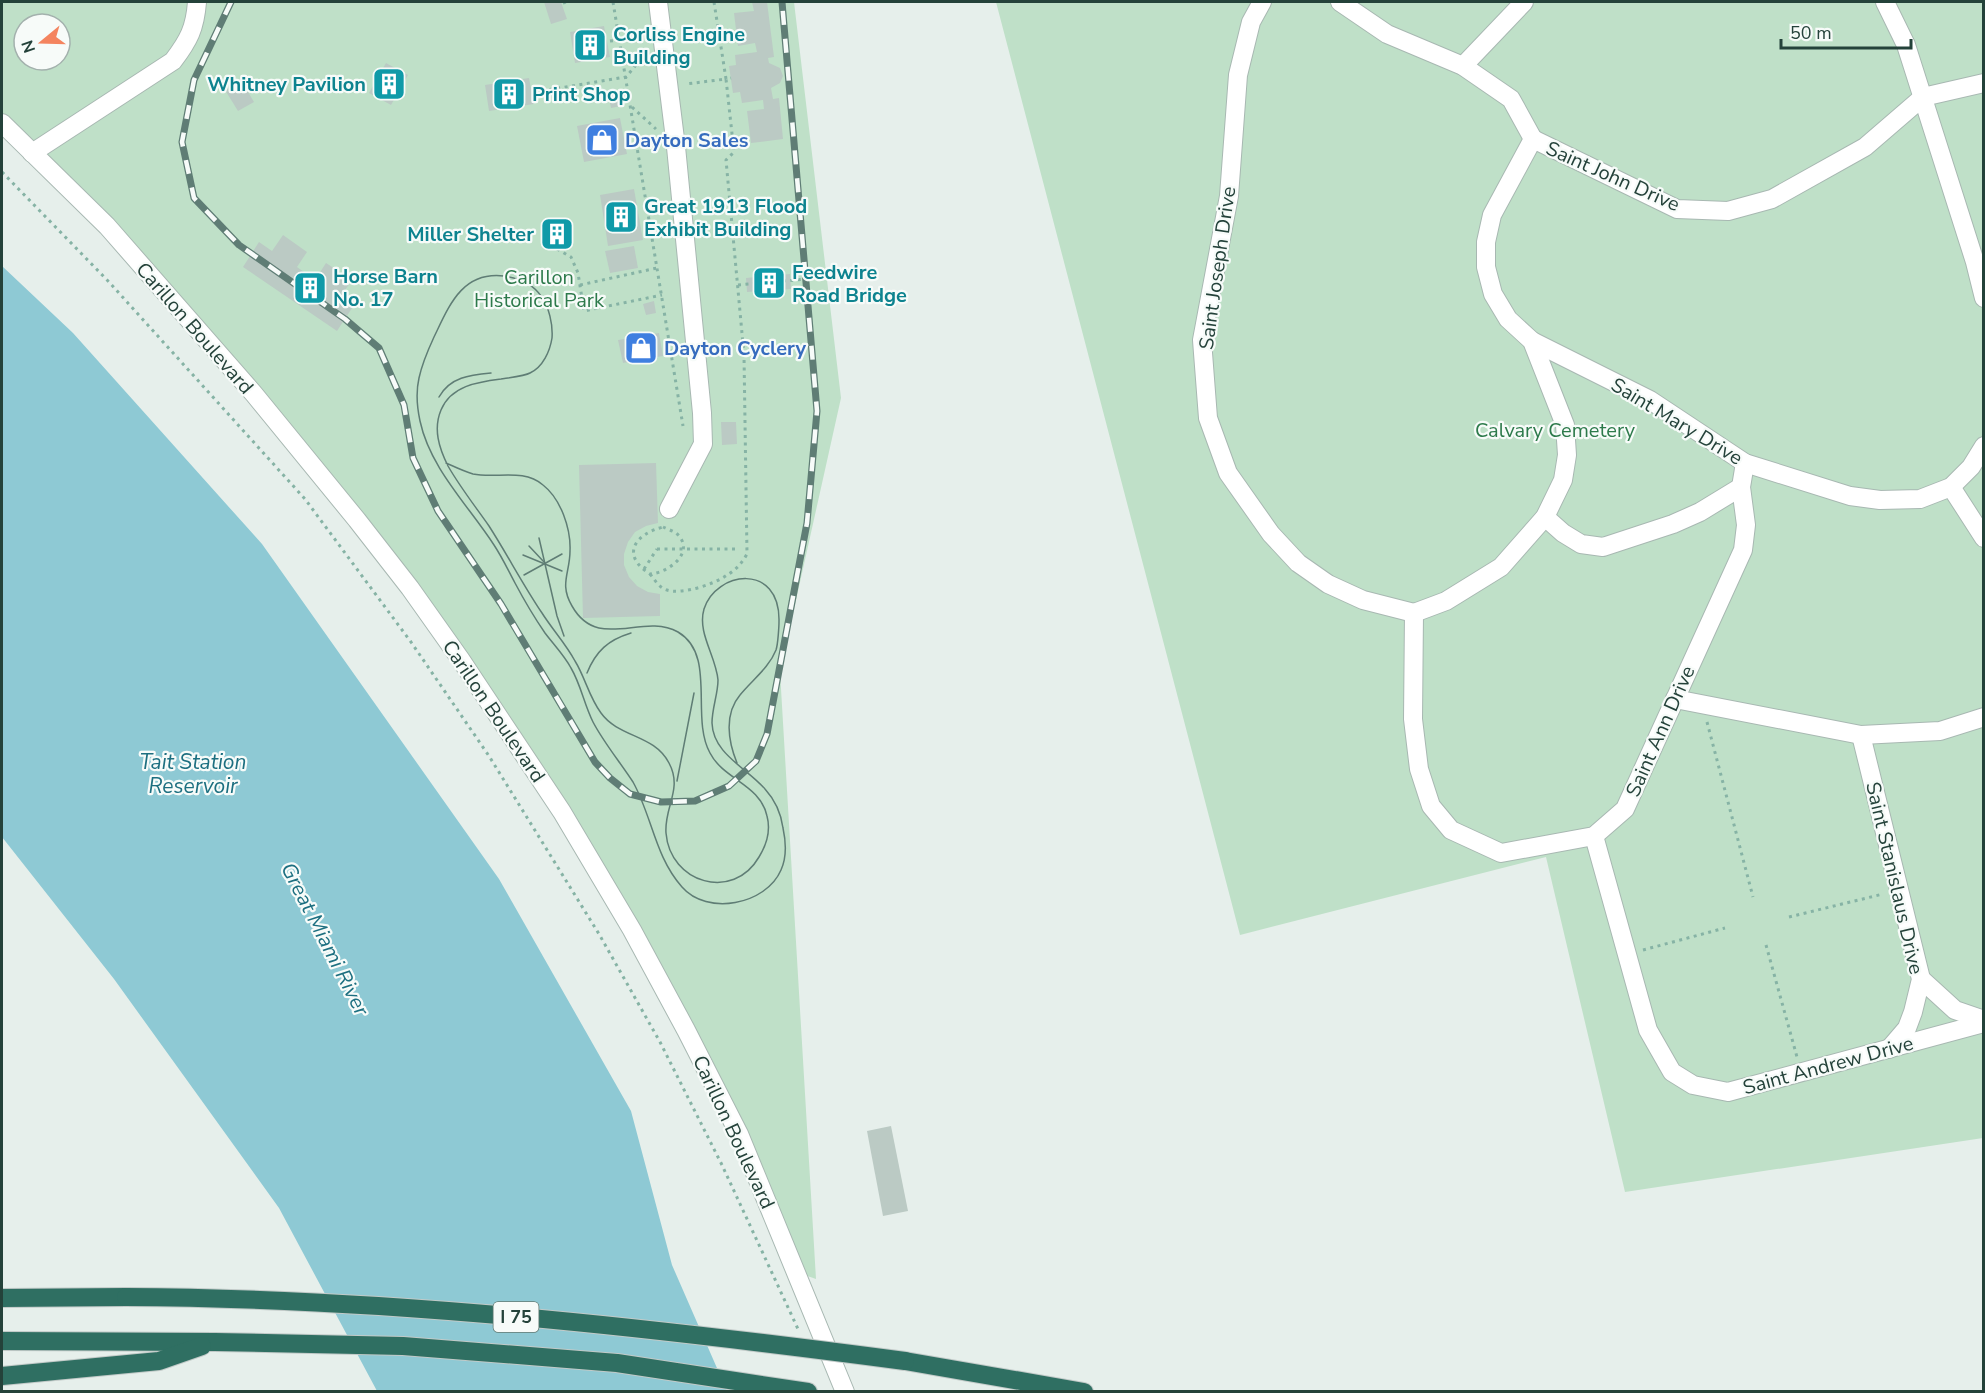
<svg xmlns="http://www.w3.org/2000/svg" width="1985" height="1393" viewBox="0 0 1985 1393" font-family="'Nunito Sans',sans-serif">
  <rect width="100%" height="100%" fill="#e6efeb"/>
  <!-- green -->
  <g fill="#bfe0c8" fill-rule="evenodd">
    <path d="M2 2H794L841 398 780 672 816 1279 796 1272 686 1030 461 660 254 394 2 123ZM24 24H60V60H24Z"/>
    <polygon points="996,2 1983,2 1983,1138 1625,1192 1546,857 1240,935"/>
  </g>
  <!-- water -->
  <polygon fill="#8ec9d4" points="2,266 73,333 262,544 499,879 631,1111 672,1265 727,1391 377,1391 279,1208 114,979 2,837"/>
  <!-- building -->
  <g fill="#bbcac4">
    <polygon points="544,2 561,2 567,19 551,24"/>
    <polygon points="752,2 767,2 774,57 768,58 769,63 780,68 783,76 780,83 771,88 773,99 779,98 783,139 751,143 747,111 764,109 763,100 742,103 740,92 733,93 729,66 736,65 735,55 757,52 755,43 738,46 734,13 754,11"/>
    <polygon points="604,26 610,57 575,63 570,32"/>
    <polygon points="386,63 408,75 391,105 369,93"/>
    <polygon points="529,78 534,104 489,111 485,85"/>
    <polygon points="241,80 254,102 238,111 225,90"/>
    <polygon points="618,91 621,106 611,108 608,93"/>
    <polygon points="620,118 627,154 584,162 577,126"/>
    <polygon points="634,189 643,240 608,246 600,195"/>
    <polygon points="550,223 567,226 564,245 548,243"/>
    <polygon points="283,235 307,252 297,267 315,280 326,263 352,280 341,296 354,305 337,331 243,267 259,242 272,251"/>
    <polygon points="634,246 638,268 610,273 605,251"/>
    <polygon points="790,274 791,289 747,292 746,278"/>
    <polygon points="654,301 656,313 646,315 643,304"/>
    <polygon points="659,333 663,356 623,363 618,340"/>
    <polygon points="721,422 736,422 737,444 722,445"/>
    <polygon points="656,463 658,523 646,526 635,532 628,542 624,554 624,565 629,577 637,586 648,592 660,594 660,616 583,618 579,465"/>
    <polygon points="891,1126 908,1211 883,1216 867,1131"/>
  </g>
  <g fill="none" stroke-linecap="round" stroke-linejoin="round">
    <!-- minor casing -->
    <g stroke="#a8b8b2" stroke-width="20">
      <g id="minor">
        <polyline points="658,2 676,147 702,413 703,444 669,509"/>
        <polyline points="1262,2 1251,22 1238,75 1229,196 1202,340 1208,418 1228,473 1271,534 1298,563 1328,584 1363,600 1414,613"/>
        <polyline points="1340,2 1387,34 1463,66 1511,99 1533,139"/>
        <polyline points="1885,2 1906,45 1975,262 1984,298"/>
        <polyline points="1463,66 1524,2"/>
        <polyline points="2,123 107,226 254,394 357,520 410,588 461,660 562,812 632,930 686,1030 739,1134 845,1392"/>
        <polyline points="1533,139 1677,209 1728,211 1772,199 1865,147 1923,97 1984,83"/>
        <path d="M32 153 173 61C189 40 195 28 197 2"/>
        <polyline points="1532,341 1650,400 1745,463 1850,496 1880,500 1920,499 1951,487 1971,467 1984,446"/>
        <polyline points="1951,487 1984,538"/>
        <polyline points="1545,517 1563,533 1581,544 1603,547 1673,524 1700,512 1741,487"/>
        <polyline points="1414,613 1413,719 1419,769 1431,806 1451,830 1501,853 1594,836 1625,809 1743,550 1746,525 1741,487 1745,463"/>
        <polyline points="1414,613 1446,601 1501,567 1545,517 1563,480 1567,455 1565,425 1532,341 1508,319 1493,294 1486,267 1486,242 1492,215 1533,139"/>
        <polyline points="1675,699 1861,735 1940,731 1984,717"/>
        <polyline points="1861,735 1921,979 1913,1012 1907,1028 1889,1049"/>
        <polyline points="1594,836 1648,1030 1672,1072 1693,1085 1728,1092 1984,1023"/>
        <polyline points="1921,979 1955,1010 1984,1020"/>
      </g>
    </g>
    <!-- highway casing -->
    <g stroke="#c2cac8" stroke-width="20">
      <g id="highway">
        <polyline points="2,1298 126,1297"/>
        <polyline points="2,1341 215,1342 403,1346 617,1363 808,1392"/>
        <polyline points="905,1361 1084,1392"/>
        <polyline points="2,1376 159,1361 202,1346"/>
      </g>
    </g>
    <!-- path -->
    <g stroke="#86b3a5" stroke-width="3" stroke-dasharray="3 4.5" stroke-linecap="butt">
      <polyline points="613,2 683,426"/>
      <polyline points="714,2 726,79 731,78"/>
      <polyline points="563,3 566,2"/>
      <polyline points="610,41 620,40"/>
      <polyline points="535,92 626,77 646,53"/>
      <polyline points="632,107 656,129"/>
      <polyline points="625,135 635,133"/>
      <polyline points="2,172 109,282 305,499 411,642 489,756 599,934 660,1042 722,1165 798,1329"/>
      <polyline points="557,249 571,257 578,273 584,311 662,295"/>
      <polyline points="580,285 657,268"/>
      <polyline points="738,285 807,279"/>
      <path d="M663 527C667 529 673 531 676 533 697 551 669 573 650 574 620 555 635 534 663 527Z"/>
      <polyline points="644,569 657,549"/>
      <path d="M650 574C655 580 659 588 667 590 682 595 715 584 727 575 736 570 742 563 747 554L744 355 726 160 734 152 726 79 686 84"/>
      <polyline points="1707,722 1753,897"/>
      <polyline points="1789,917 1883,894"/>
      <polyline points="1766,945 1797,1057"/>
      <polyline points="1643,950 1725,928"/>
    </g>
    <!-- minor -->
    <use href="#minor" stroke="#fff" stroke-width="18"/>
    <!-- highway -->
    <use href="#highway" stroke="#2f6f62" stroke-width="18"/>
    <!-- tram -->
    <g stroke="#5f7d75" stroke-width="1.5">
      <path d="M439 397C450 377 470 375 491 373"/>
      <path d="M446 463C455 467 463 471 473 474 496 479 523 468 543 485 561 499 571 529 570 551 570 573 559 584 572 606 598 652 642 612 678 632 717 655 690 717 710 753 724 780 760 784 767 816 771 831 767 844 759 857 733 902 670 883 666 833 664 807 683 789 669 763 654 734 619 738 601 713 589 697 585 677 575 661 566 644 552 629 542 613 523 585 507 554 489 526 475 506 460 487 448 466 439 448 433 429 441 410 451 386 477 382 501 379 507 378 525 376 530 373 543 367 550 351 552 338 553 324 549 307 541 296 533 284 518 278 504 276 462 271 449 306 434 337 428 350 422 364 419 378 416 391 417 407 420 421 430 468 468 505 494 545 502 557 508 570 515 583 524 600 534 617 545 633 554 645 564 655 571 668 581 685 584 704 593 722 604 743 620 762 633 782 652 816 655 857 682 887 707 916 766 905 781 870 787 857 786 842 783 828 781 813 775 800 765 789 747 768 713 754 712 723 712 708 718 694 718 680 716 656 697 633 704 609 716 571 780 562 779 621 779 626 778 644 776 650 769 668 752 680 740 695 724 714 728 741 737 763"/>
      <polyline points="539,538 557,616 564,636"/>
      <polyline points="529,546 544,562"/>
      <polyline points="523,555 562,571"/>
      <polyline points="524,575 562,554"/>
      <path d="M587 673C596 651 608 640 631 633"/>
      <polyline points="677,781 694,693"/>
    </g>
    <!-- rail casing -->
    <g stroke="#5f7d75" stroke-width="7">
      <polyline id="rail" points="231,2 194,80 182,142 194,198 239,245 345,319 379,348 404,405 413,458 438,511 501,604 595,762 610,778 630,794 661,802 695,801 729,786 756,761 767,734 807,523 817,411 782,2"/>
    </g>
    <!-- rail -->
    <use href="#rail" stroke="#f7fbf9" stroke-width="4.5" stroke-dasharray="14" stroke-linecap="butt"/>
    <!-- highway-bridge casing -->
    <g stroke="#c2cac8" stroke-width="20" stroke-linecap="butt">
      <path id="highway-bridge" d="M126 1297C387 1298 647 1327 905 1361"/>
    </g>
    <!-- path-bridge -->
    <polyline stroke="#86b3a5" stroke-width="3" stroke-dasharray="3 4.5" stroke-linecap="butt" points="657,549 737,549"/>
    <!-- highway-bridge -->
    <use href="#highway-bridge" stroke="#2f6f62" stroke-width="18"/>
  </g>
  <!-- icons -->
  <defs>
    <g id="building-square" transform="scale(1.725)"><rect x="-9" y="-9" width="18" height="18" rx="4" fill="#0f9aa8" stroke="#f7fbf9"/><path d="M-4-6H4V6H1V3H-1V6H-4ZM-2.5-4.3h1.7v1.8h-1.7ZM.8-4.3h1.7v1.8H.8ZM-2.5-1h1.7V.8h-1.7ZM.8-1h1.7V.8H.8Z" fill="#fff"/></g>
    <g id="shop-square" transform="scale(1.725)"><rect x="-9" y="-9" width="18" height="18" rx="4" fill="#3f7fe0" stroke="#f7fbf9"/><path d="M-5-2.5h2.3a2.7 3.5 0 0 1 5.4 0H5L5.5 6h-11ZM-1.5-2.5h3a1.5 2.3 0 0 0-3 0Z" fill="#fff"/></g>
  </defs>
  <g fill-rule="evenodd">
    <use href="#building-square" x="590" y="45"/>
    <use href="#building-square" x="389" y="84"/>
    <use href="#building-square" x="509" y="94"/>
    <use href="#shop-square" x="602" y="140"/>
    <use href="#building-square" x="621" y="217"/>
    <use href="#building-square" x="557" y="234"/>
    <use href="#building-square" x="769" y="283"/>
    <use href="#building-square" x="310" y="288"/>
    <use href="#shop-square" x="641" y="348"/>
  </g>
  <g text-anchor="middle" stroke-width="4.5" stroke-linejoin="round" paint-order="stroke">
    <!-- shield labels -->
    <rect fill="#f7fbf9" stroke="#637a73" stroke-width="1.5" x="493.5" y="1302" width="45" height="30" rx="4.5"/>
    <g font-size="18" font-weight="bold" fill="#24423a">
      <text x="516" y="1323">I 75</text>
    </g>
    <!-- culture labels -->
    <g font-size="20" font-weight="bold" fill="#0d838f" stroke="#f7fbf9" text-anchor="start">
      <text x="613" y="41">Corliss Engine<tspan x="613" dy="23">Building</tspan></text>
      <text x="366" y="91" text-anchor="end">Whitney Pavilion</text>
      <text x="532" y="101">Print Shop</text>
      <text x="644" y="213">Great 1913 Flood<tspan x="644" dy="23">Exhibit Building</tspan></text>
      <text x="534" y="241" text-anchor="end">Miller Shelter</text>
      <text x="792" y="279">Feedwire<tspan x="792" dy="23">Road Bridge</tspan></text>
      <text x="333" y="283">Horse Barn<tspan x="333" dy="23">No. 17</tspan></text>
    </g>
    <!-- shop labels -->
    <g font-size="20" font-weight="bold" fill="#366cbe" stroke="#f7fbf9" text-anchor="start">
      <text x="625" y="147">Dayton Sales</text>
      <text x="664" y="355">Dayton Cyclery</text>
    </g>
    <!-- street labels -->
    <g font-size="20" fill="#24423a" stroke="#f7fbf9">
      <text transform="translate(1613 176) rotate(24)" y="7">Saint John Drive</text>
      <text transform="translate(1217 268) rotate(-82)" y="7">Saint Joseph Drive</text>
      <text transform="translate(195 328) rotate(49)" y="7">Carillon Boulevard</text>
      <text transform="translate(1677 421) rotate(31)" y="7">Saint Mary Drive</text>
      <text transform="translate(494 711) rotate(56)" y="7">Carillon Boulevard</text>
      <text transform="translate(1660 731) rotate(-66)" y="7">Saint Ann Drive</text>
      <text transform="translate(1895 878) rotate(77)" y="7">Saint Stanislaus Drive</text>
      <text transform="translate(1828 1065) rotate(-15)" y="7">Saint Andrew Drive</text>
      <text transform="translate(734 1132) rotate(65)" y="7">Carillon Boulevard</text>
    </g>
    <!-- park labels -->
    <g font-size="20" fill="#2d7a4b" stroke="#f7fbf9">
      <text x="539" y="284">Carillon<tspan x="539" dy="23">Historical Park</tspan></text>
      <text x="1555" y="437">Calvary Cemetery</text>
    </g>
    <!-- water labels -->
    <g font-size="21" font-style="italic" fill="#1c6f80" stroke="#f7fbf9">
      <text x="193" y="769">Tait Station<tspan x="193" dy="24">Reservoir</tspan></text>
      <text transform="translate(325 939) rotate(63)" y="7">Great Miami River</text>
    </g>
  </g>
  <!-- border -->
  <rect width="1985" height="1393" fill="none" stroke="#24423a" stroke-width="6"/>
  <!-- north arrow -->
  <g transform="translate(42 42) rotate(251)"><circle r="28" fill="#f7fbf9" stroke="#a3b1ad" stroke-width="1.5"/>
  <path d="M0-4.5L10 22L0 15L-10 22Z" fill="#f4845f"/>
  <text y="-9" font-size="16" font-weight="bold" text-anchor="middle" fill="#24423a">N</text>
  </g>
  <!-- scale -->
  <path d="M1781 39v9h130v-9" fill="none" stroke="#24423a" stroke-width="3"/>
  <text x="1790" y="39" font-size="18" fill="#24423a" stroke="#f7fbf9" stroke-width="4.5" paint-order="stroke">50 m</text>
</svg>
